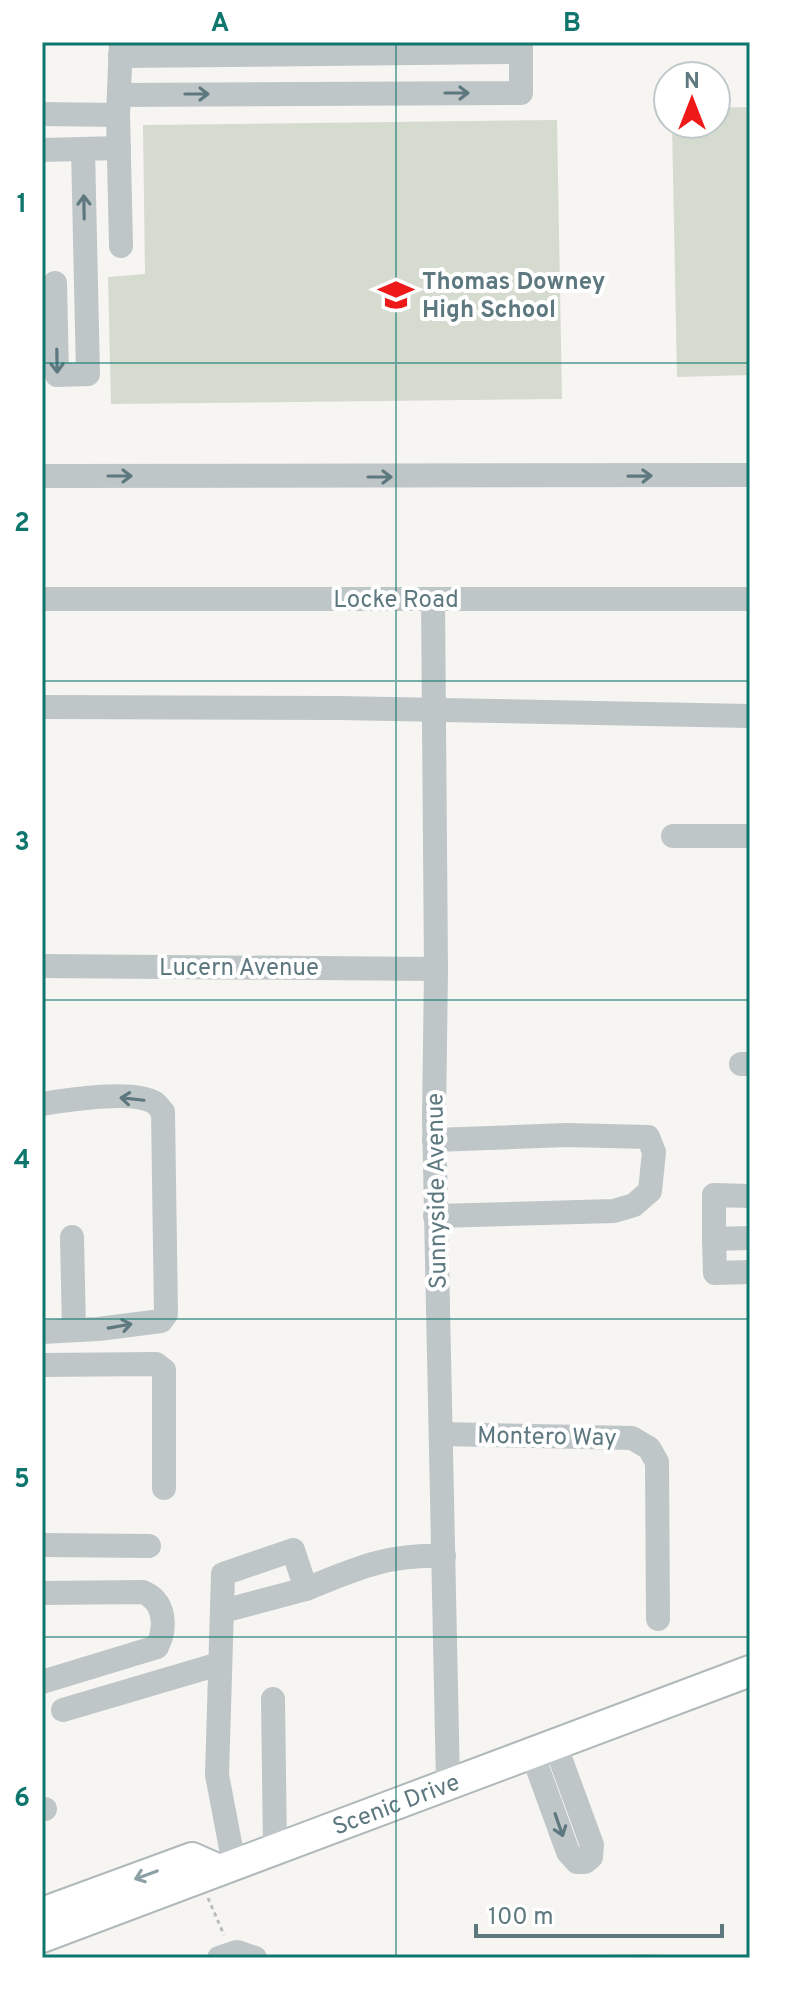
<svg xmlns="http://www.w3.org/2000/svg" width="792" height="2000" viewBox="0 0 792 2000" font-family="Overpass,sans-serif">
  <rect width="100%" height="100%" fill="#f6f5f1"/>
  <!-- green -->
  <g fill="#d6dbd0">
    <polygon points="750,107 750,375 677,377 672,124 716,124 716,108"/>
    <polygon points="557,120 562,399 111,404 108,277 145,274 143,125"/>
    <polygon points="643,1954 750,1958 351,1958 353,1956 472,1958"/>
  </g>
  <g fill="none" stroke-linecap="round" stroke-linejoin="round">
    <!-- major casing -->
    <g stroke="#b0b8ba" stroke-width="34">
      <g id="major">
        <polyline points="42,1913 192,1858 217,1869"/>
        <path id="s1" d="M42 1937 750 1671"/>
      </g>
    </g>
    <!-- path -->
    <polyline stroke="#b7bcbe" stroke-width="3" stroke-dasharray="4 4" stroke-linecap="butt" points="208,1898 224,1935"/>
    <!-- minor -->
    <g stroke="#bfc6c8" stroke-width="24">
      <polyline points="121,42 118,115 121,246"/>
      <polyline points="120,56 521,52"/>
      <polyline points="119,95 521,93 521,42"/>
      <polyline points="42,114 118,115"/>
      <polyline points="42,150 119,148"/>
      <polyline points="55,283 57,375 88,374 83,149"/>
      <polyline points="42,476 750,475"/>
      <polyline points="42,599 750,599"/>
      <polyline points="433,599 436,969 434,1117 448,1784"/>
      <polyline points="42,707 338,708 750,716"/>
      <polyline points="673,836 750,836"/>
      <polyline points="42,966 436,969"/>
      <polyline points="741,1064 750,1064"/>
      <path d="M42 1104C67 1100 134 1089 155 1103 158 1105 160 1109 163 1112L166 1314 161 1321 98 1329 42 1332"/>
      <polyline points="434,1140 567,1135 648,1137 654,1152 650,1191 634,1205 614,1211 435,1216"/>
      <polyline points="750,1196 714,1195 714,1239 750,1238"/>
      <polyline points="72,1237 74,1330"/>
      <polyline points="714,1239 715,1273 750,1272"/>
      <polyline points="42,1365 156,1364 164,1370 164,1488"/>
      <polyline points="442,1434 632,1438 649,1448 657,1462 658,1619"/>
      <polyline points="42,1545 149,1546"/>
      <path d="M306 1589C357 1568 388 1554 444 1556"/>
      <path d="M42 1593 143 1592C165 1601 167 1627 157 1647L42 1682"/>
      <polyline points="223,1611 306,1589 293,1550 223,1574 217,1775 234,1864"/>
      <polyline points="273,1699 275,1849"/>
      <polyline points="63,1710 219,1664"/>
      <polyline points="532,1753 568,1852 577,1862 585,1862 591,1857 592,1845 555,1744"/>
      <polyline points="42,1809 45,1809"/>
      <polyline points="219,1958 237,1952 255,1958"/>
    </g>
    <!-- major -->
    <use href="#major" stroke="#fff" stroke-width="30"/>
  </g>
  <!-- one-way arrows -->
  <defs><path id="oneway-shaft" d="M-6 0H5M1.5-3L5.5 0L1.5 3" fill="none" stroke-width="1.6" stroke-linecap="round" stroke-linejoin="round" transform="scale(2)"/></defs>
  <g stroke="#5e787f">
    <use href="#oneway-shaft" transform="translate(457 93)"/>
    <use href="#oneway-shaft" transform="translate(197 94)"/>
    <use href="#oneway-shaft" transform="translate(84 207) rotate(-91)"/>
    <use href="#oneway-shaft" transform="translate(57 361) rotate(89)"/>
    <use href="#oneway-shaft" transform="translate(120 476)"/>
    <use href="#oneway-shaft" transform="translate(640 476) rotate(-1)"/>
    <use href="#oneway-shaft" transform="translate(380 477)"/>
    <use href="#oneway-shaft" transform="translate(132 1099) rotate(-174)"/>
    <use href="#oneway-shaft" transform="translate(120 1326) rotate(-10)"/>
    <use href="#oneway-shaft" transform="translate(559 1825) rotate(71)"/>
  </g>
  <use stroke="#8ea0a5" href="#oneway-shaft" transform="translate(146 1875) rotate(160)"/>
  <!-- grid -->
  <path fill="none" stroke="#0f766e" stroke-width="2" stroke-opacity="0.55" d="M396 42V1958M42 363H750M42 681H750M42 1000H750M42 1319H750M42 1637H750"/>
  <!-- icons -->
  <defs>
    <g id="school-bare" transform="scale(2.76)"><path d="M0-5L7-2L0 1L-7-2ZM-4 1L0 2.5L4 1V4Q0 6-4 4Z" fill="#ee1a19" stroke="#fff" stroke-width="2.5" paint-order="stroke"/></g>
  </defs>
  <g fill-rule="evenodd">
    <use href="#school-bare" x="396" y="295"/>
  </g>
  <g text-anchor="middle" stroke-width="8" stroke-linejoin="round" paint-order="stroke">
    <!-- poi labels -->
    <g font-size="24" font-weight="bold" fill="#5e787f" stroke="#fff" text-anchor="start">
      <text x="422" y="289">Thomas Downey<tspan x="422" dy="28">High School</tspan></text>
    </g>
    <!-- street labels -->
    <g font-size="24" fill="#5e787f" stroke="#fff">
      <text x="396" y="607">Locke Road</text>
      <text x="239" y="975">Lucern Avenue</text>
      <text transform="translate(436 1191) rotate(-91)" y="8">Sunnyside Avenue</text>
      <text transform="translate(547 1436) rotate(1)" y="8">Montero Way</text>
      <text dy="8" stroke="none"><textPath href="#s1" startOffset="378">Scenic Drive</textPath></text>
    </g>
  </g>
  <!-- border -->
  <rect width="792" height="2000" fill="none" stroke="#ffffff" stroke-width="88"/>
  <!-- north arrow -->
  <g transform="translate(692 100)"><circle r="38" fill="#ffffff" stroke="#bfc9cc" stroke-width="2"/>
  <path d="M0-6L14 30L0 20L-14 30Z" fill="#ee1a19"/>
  <text y="-12" font-size="22" font-weight="bold" text-anchor="middle" fill="#5e787f">N</text>
  </g>
  <!-- scale -->
  <path d="M476 1924v12h246v-12" fill="none" stroke="#5e787f" stroke-width="4"/>
  <text x="488" y="1924" font-size="24" fill="#5e787f" stroke="#ffffff" stroke-width="6" paint-order="stroke">100 m</text>
  <rect x="44" y="44" width="704" height="1912" fill="none" stroke="#0f766e" stroke-width="3"/>
  <g font-size="26" text-anchor="middle" font-weight="bold" fill="#0f766e">
    <text x="220" y="31">A</text>
    <text x="572" y="31">B</text>
    <text x="22" y="212">1</text>
    <text x="22" y="531">2</text>
    <text x="22" y="850">3</text>
    <text x="22" y="1168">4</text>
    <text x="22" y="1487">5</text>
    <text x="22" y="1806">6</text>
  </g>
</svg>
